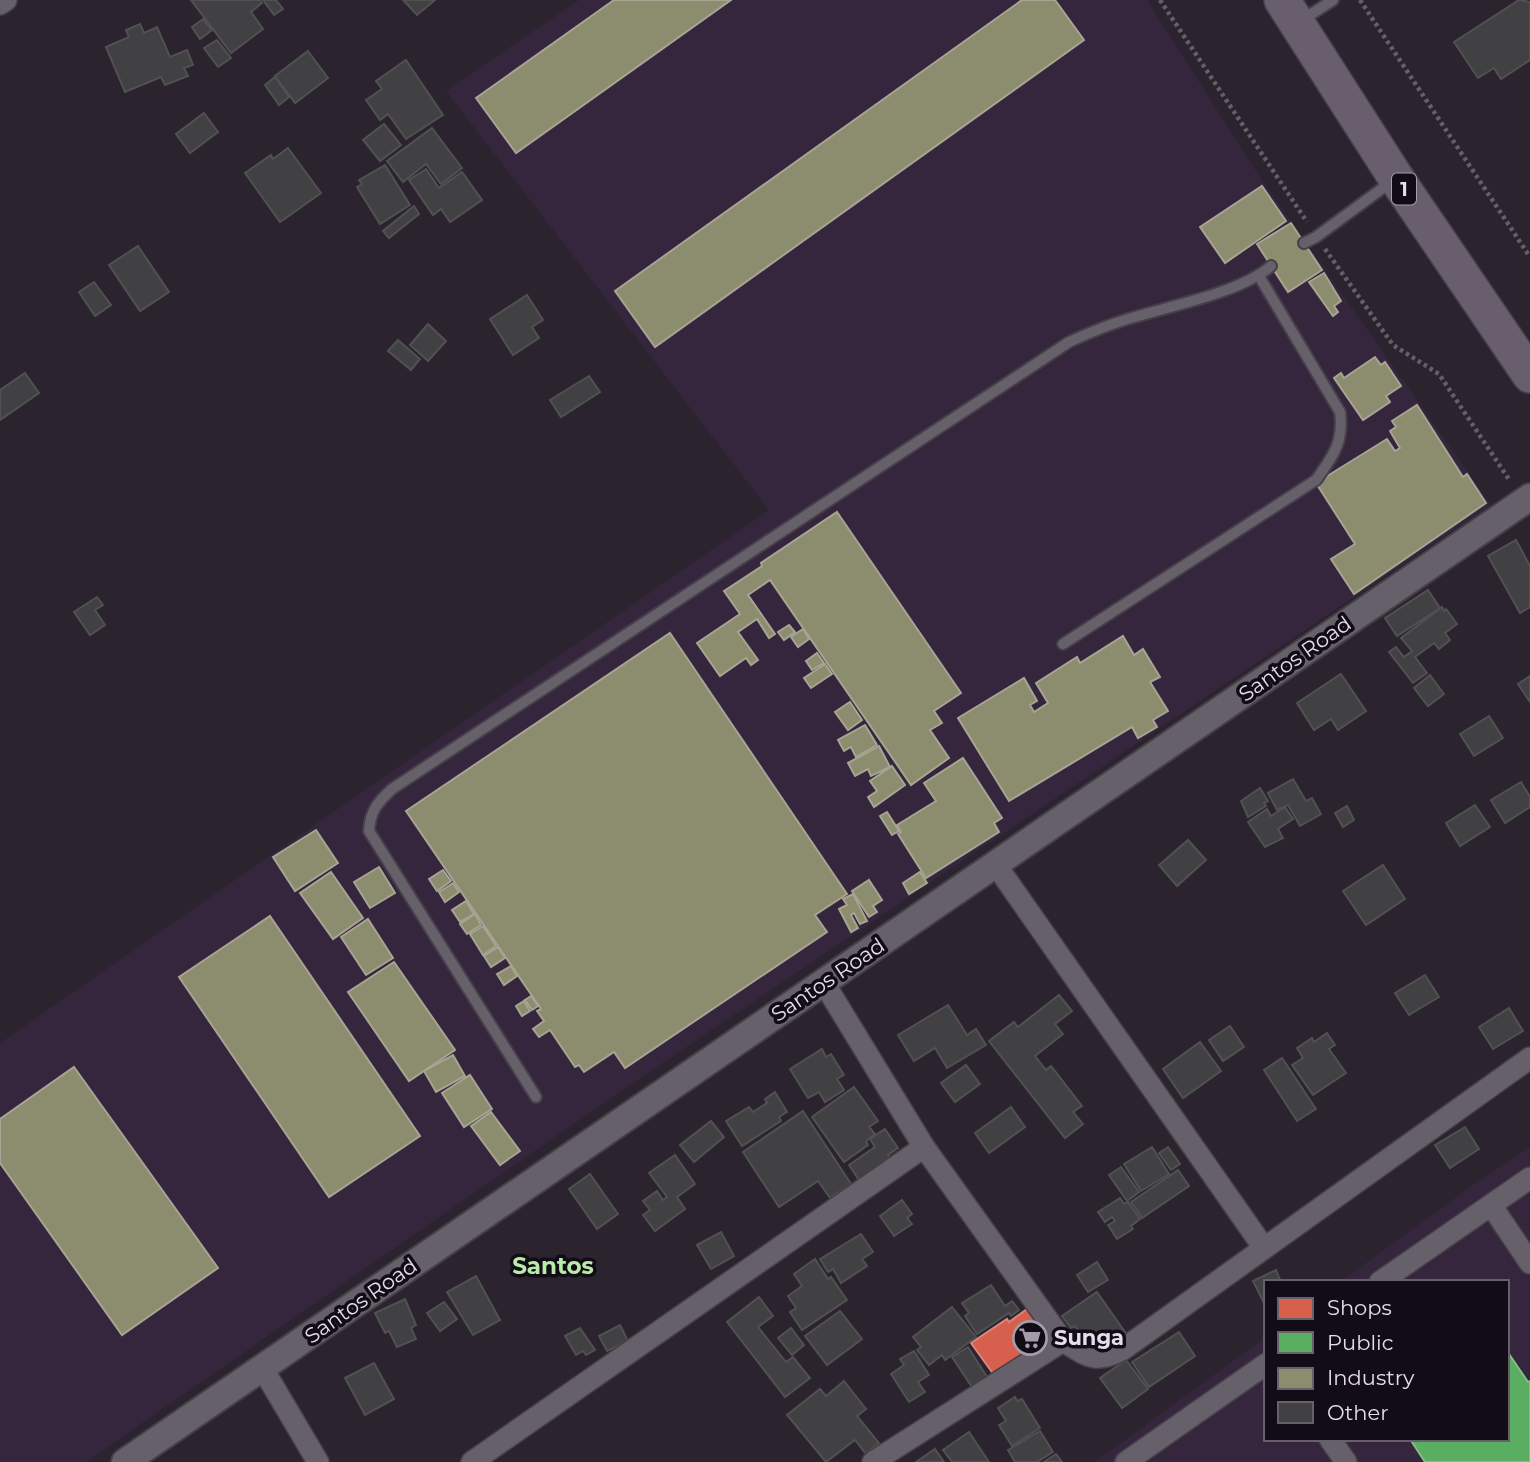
<svg xmlns="http://www.w3.org/2000/svg" width="1530" height="1462" viewBox="0 0 1530 1462" font-family="Montserrat,sans-serif">
  <rect width="100%" height="100%" fill="#2b242f"/>
  <!-- built -->
  <g fill="#35263d">
    <polygon points="579,0 1147,0 1261,179 1491,505 627,1087 86,1462 0,1462 0,1043 769,510 446,91"/>
    <polygon points="1530,1147 1530,1462 1095,1462 1266,1337 1266,1439 1507,1439 1507,1282 1340,1282 1473,1185"/>
  </g>
  <!-- shops -->
  <polygon fill="#d6604d" stroke="#da867c" stroke-width="2" points="1030,1307 1051,1337 994,1375 971,1343 1007,1319 1009,1322"/>
  <!-- public -->
  <polygon fill="#5aae61" stroke="#84bc8a" stroke-width="2" points="1507,1351 1528,1382 1530,1381 1530,1462 1425,1462 1410,1439 1507,1439"/>
  <!-- industry -->
  <g fill="#8c8c6e" stroke="#a7a493" stroke-width="2">
    <polygon points="614,0 731,0 516,153 476,98"/>
    <polygon points="1022,0 1055,0 1084,40 655,347 615,291"/>
    <polygon points="1262,186 1286,221 1225,263 1200,227"/>
    <polygon points="1291,223 1322,270 1288,292 1257,244"/>
    <polygon points="1324,273 1341,301 1334,306 1338,312 1333,316 1309,282"/>
    <polygon points="1375,357 1381,365 1385,362 1401,386 1386,396 1390,402 1363,420 1334,378 1341,373 1344,378"/>
    <polygon points="1417,405 1463,477 1467,474 1486,503 1354,594 1331,559 1355,544 1316,483 1387,439 1395,451 1400,448 1390,431 1396,427 1392,421"/>
    <polygon points="837,512 961,693 934,711 942,723 930,730 949,758 911,785 770,580 748,595 775,634 769,638 757,619 738,632 758,660 751,665 746,658 720,676 697,643 740,614 724,591 762,566 761,563"/>
    <polygon points="789,625 795,632 784,640 778,632"/>
    <polygon points="803,629 809,639 798,647 791,637"/>
    <polygon points="670,633 847,894 815,915 827,932 625,1068 614,1052 584,1072 579,1065 575,1067 550,1030 539,1037 533,1029 544,1021 537,1011 541,1009 406,811"/>
    <polygon points="1123,636 1134,655 1143,649 1160,677 1150,682 1168,711 1153,720 1157,727 1138,738 1132,727 1009,801 958,718 1024,678 1037,701 1030,705 1034,712 1048,703 1036,683 1077,657 1080,663"/>
    <polygon points="817,653 824,663 812,670 806,661"/>
    <polygon points="825,664 832,674 811,688 804,678"/>
    <polygon points="850,702 862,720 848,730 835,712"/>
    <polygon points="865,725 877,745 856,757 851,747 844,751 838,740"/>
    <polygon points="879,746 890,767 871,776 868,769 855,776 848,763"/>
    <polygon points="963,758 1002,818 994,823 999,832 926,878 898,834 901,832 897,825 936,801 924,783"/>
    <polygon points="892,766 905,785 874,807 868,797 877,791 870,781"/>
    <polygon points="887,812 899,831 892,835 880,816"/>
    <polygon points="316,830 338,863 295,891 273,857"/>
    <polygon points="379,867 395,893 370,908 354,882"/>
    <polygon points="443,870 451,881 437,891 429,879"/>
    <polygon points="331,872 363,918 333,939 300,893"/>
    <polygon points="920,872 927,883 909,894 903,883"/>
    <polygon points="869,880 882,900 873,906 877,912 869,917 852,891"/>
    <polygon points="453,883 459,892 445,902 439,892"/>
    <polygon points="853,894 867,921 860,924 854,913 851,915 858,928 851,932 839,909 847,905 843,899"/>
    <polygon points="466,901 474,914 460,922 452,910"/>
    <polygon points="475,914 481,925 467,934 460,924"/>
    <polygon points="270,916 420,1136 329,1197 179,977"/>
    <polygon points="368,919 393,958 366,975 341,937"/>
    <polygon points="483,926 496,946 483,955 470,934"/>
    <polygon points="498,947 505,958 491,967 484,956"/>
    <polygon points="394,962 455,1050 409,1081 348,992"/>
    <polygon points="511,966 517,976 504,985 497,974"/>
    <polygon points="531,996 538,1006 532,1010 525,1000"/>
    <polygon points="524,1001 530,1011 522,1016 516,1006"/>
    <polygon points="453,1055 465,1076 436,1092 424,1071"/>
    <polygon points="74,1067 218,1268 122,1335 0,1163 0,1119"/>
    <polygon points="470,1075 492,1109 464,1127 442,1093"/>
    <polygon points="491,1112 520,1151 500,1165 471,1126"/>
  </g>
  <!-- building -->
  <g fill="#414043" stroke="#515052" stroke-width="2">
    <polygon points="191,0 260,0 262,3 251,12 263,29 231,53"/>
    <polygon points="263,0 276,0 283,9 274,15"/>
    <polygon points="403,0 435,0 417,15"/>
    <polygon points="1519,0 1530,2 1530,60 1501,79 1494,68 1478,78 1454,42"/>
    <polygon points="203,19 212,30 200,39 192,27"/>
    <polygon points="140,24 144,33 157,27 170,57 187,50 193,65 184,68 188,76 165,85 161,77 125,92 106,47 129,37 126,30"/>
    <polygon points="217,40 231,58 218,67 204,48"/>
    <polygon points="308,51 328,78 295,103 275,76"/>
    <polygon points="406,60 443,115 406,139 388,114 380,120 366,100 382,89 376,81"/>
    <polygon points="275,77 289,97 279,105 265,85"/>
    <polygon points="204,113 218,132 190,153 176,134"/>
    <polygon points="384,124 401,145 380,161 363,140"/>
    <polygon points="432,128 462,168 441,184 426,164 403,182 387,161"/>
    <polygon points="288,148 321,193 280,222 245,173 271,155 273,159"/>
    <polygon points="385,165 410,205 380,224 357,187 362,184 359,180"/>
    <polygon points="426,169 439,188 462,172 482,200 450,222 441,209 433,215 409,180"/>
    <polygon points="414,206 419,214 389,238 383,231"/>
    <polygon points="138,246 169,292 140,311 109,265"/>
    <polygon points="94,282 111,305 95,316 79,292"/>
    <polygon points="527,295 543,320 532,327 539,338 513,355 490,319"/>
    <polygon points="428,324 446,341 428,361 410,345"/>
    <polygon points="398,340 420,359 411,370 388,351"/>
    <polygon points="25,373 39,393 0,420 0,390"/>
    <polygon points="589,376 600,392 561,417 550,400"/>
    <polygon points="1516,540 1530,566 1530,607 1520,613 1488,556"/>
    <polygon points="1428,590 1440,608 1397,636 1385,618"/>
    <polygon points="97,597 103,605 95,610 105,625 90,635 74,612"/>
    <polygon points="1442,607 1444,611 1446,609 1457,624 1445,633 1450,640 1439,649 1434,643 1415,657 1427,673 1413,683 1389,652 1396,647 1404,657 1412,651 1401,638"/>
    <polygon points="1341,674 1366,711 1338,730 1331,719 1314,730 1297,703"/>
    <polygon points="1430,675 1444,694 1428,706 1414,688"/>
    <polygon points="1530,676 1530,702 1518,684"/>
    <polygon points="1489,716 1503,738 1474,756 1460,734"/>
    <polygon points="1293,779 1306,801 1312,798 1321,814 1300,826 1288,805 1277,810 1268,793"/>
    <polygon points="1521,782 1530,797 1530,807 1505,823 1491,800"/>
    <polygon points="1260,788 1268,801 1264,803 1266,806 1248,817 1241,801"/>
    <polygon points="1475,805 1490,827 1460,846 1446,823"/>
    <polygon points="1347,806 1354,820 1343,827 1335,813"/>
    <polygon points="1285,807 1293,819 1278,829 1283,838 1265,847 1248,822 1267,809 1271,816"/>
    <polygon points="1188,840 1206,860 1177,886 1159,865"/>
    <polygon points="1383,865 1405,899 1366,925 1343,891"/>
    <polygon points="1425,975 1439,997 1409,1015 1395,993"/>
    <polygon points="1059,995 1072,1011 1055,1024 1063,1034 1035,1056 1046,1070 1051,1066 1082,1106 1073,1112 1083,1124 1065,1138 989,1041 1014,1022 1018,1027"/>
    <polygon points="948,1005 967,1035 976,1029 986,1045 947,1068 935,1048 914,1061 898,1035"/>
    <polygon points="1509,1008 1523,1031 1493,1049 1479,1027"/>
    <polygon points="1230,1026 1244,1047 1223,1061 1209,1040"/>
    <polygon points="1327,1033 1335,1045 1329,1049 1346,1073 1313,1095 1292,1065 1303,1058 1297,1048 1312,1038 1314,1042"/>
    <polygon points="1200,1042 1221,1071 1183,1098 1163,1069"/>
    <polygon points="822,1049 826,1057 831,1054 844,1075 837,1079 844,1090 825,1102 819,1092 808,1098 790,1069"/>
    <polygon points="1282,1058 1316,1109 1297,1121 1264,1070"/>
    <polygon points="966,1065 980,1084 955,1102 941,1083"/>
    <polygon points="854,1087 878,1121 869,1127 875,1134 866,1141 868,1145 844,1162 812,1117"/>
    <polygon points="775,1092 787,1112 779,1117 781,1121 742,1146 726,1121 749,1107 753,1112 767,1103 765,1099"/>
    <polygon points="1011,1107 1025,1127 989,1153 975,1133"/>
    <polygon points="803,1111 851,1184 830,1198 818,1181 779,1207 743,1152"/>
    <polygon points="711,1121 724,1137 694,1162 680,1145"/>
    <polygon points="1465,1127 1479,1149 1450,1168 1435,1145"/>
    <polygon points="885,1129 898,1148 888,1155 892,1161 861,1183 849,1165 875,1147 870,1139"/>
    <polygon points="1152,1147 1169,1174 1141,1191 1124,1164"/>
    <polygon points="1168,1147 1180,1164 1171,1170 1159,1153"/>
    <polygon points="675,1155 695,1184 677,1197 685,1209 655,1231 643,1215 650,1210 643,1201 657,1191 663,1200 667,1197 649,1173"/>
    <polygon points="1121,1167 1139,1192 1127,1201 1109,1175"/>
    <polygon points="1178,1170 1189,1186 1142,1218 1131,1202"/>
    <polygon points="590,1174 618,1214 597,1229 569,1189"/>
    <polygon points="1120,1198 1124,1204 1128,1202 1140,1219 1131,1226 1133,1229 1117,1239 1108,1225 1115,1221 1112,1217 1105,1222 1098,1212"/>
    <polygon points="902,1200 912,1214 907,1218 912,1224 894,1236 880,1216"/>
    <polygon points="721,1232 734,1256 711,1269 697,1245"/>
    <polygon points="861,1234 873,1252 862,1259 867,1266 841,1283 833,1269 828,1272 820,1259"/>
    <polygon points="815,1259 828,1279 831,1277 847,1300 802,1330 790,1312 796,1308 788,1296 802,1286 794,1274"/>
    <polygon points="1097,1262 1108,1280 1088,1292 1077,1275"/>
    <polygon points="1276,1270 1281,1282 1266,1282 1266,1307 1253,1281"/>
    <polygon points="476,1276 500,1320 473,1335 447,1292"/>
    <polygon points="991,1285 1005,1306 1012,1301 1019,1310 1011,1316 1009,1313 977,1334 965,1316 969,1313 962,1303"/>
    <polygon points="1097,1292 1127,1335 1102,1352 1093,1352 1075,1326 1071,1328 1062,1316"/>
    <polygon points="759,1297 773,1316 758,1327 786,1362 793,1357 810,1378 785,1397 727,1322"/>
    <polygon points="405,1299 416,1325 411,1328 416,1339 397,1347 389,1331 385,1333 375,1313"/>
    <polygon points="444,1302 457,1319 440,1331 427,1313"/>
    <polygon points="952,1307 976,1337 945,1360 942,1355 929,1365 917,1350 921,1347 913,1337"/>
    <polygon points="840,1311 862,1339 827,1365 805,1336"/>
    <polygon points="620,1325 628,1341 607,1351 599,1336"/>
    <polygon points="580,1328 595,1350 586,1355 583,1351 576,1355 565,1336"/>
    <polygon points="791,1328 804,1345 792,1355 778,1338"/>
    <polygon points="1179,1332 1195,1356 1149,1387 1132,1362"/>
    <polygon points="968,1347 989,1380 974,1390 952,1357"/>
    <polygon points="914,1351 929,1375 918,1382 925,1392 909,1402 891,1374 904,1365 900,1359"/>
    <polygon points="1126,1360 1148,1389 1122,1408 1100,1378"/>
    <polygon points="374,1363 394,1399 365,1415 345,1378"/>
    <polygon points="844,1381 866,1409 857,1416 879,1443 866,1454 855,1440 826,1462 787,1415 820,1389 826,1396"/>
    <polygon points="1015,1397 1017,1401 1022,1399 1040,1428 1012,1446 999,1425 1006,1421 998,1408"/>
    <polygon points="1040,1431 1053,1452 1037,1462 1015,1462 1008,1450"/>
    <polygon points="969,1432 989,1462 952,1462 943,1450"/>
    <polygon points="935,1449 944,1462 916,1462"/>
    <polygon points="1056,1454 1062,1462 1044,1462"/>
  </g>
  <g fill="none" stroke-linecap="round" stroke-linejoin="round">
    <!-- service casing -->
    <g stroke="#453f48" stroke-width="14">
      <g id="service">
        <polyline points="1302,20 1333,0"/>
        <polyline points="1304,243 1316,237 1391,182"/>
        <path d="M1063 644 1316 480C1333 456 1344 442 1340 412L1259 276"/>
        <path d="M536 1097 369 831C370 811 378 802 392 789L1069 342C1091 332 1112 323 1135 317 1174 305 1241 292 1271 266"/>
      </g>
    </g>
    <!-- minor casing -->
    <g stroke="#453f48" stroke-width="24">
      <g id="minor">
        <polyline points="0,4 6,0"/>
        <polyline points="996,865 1264,1248"/>
        <polyline points="824,983 924,1147 1063,1341 873,1462"/>
        <polyline points="1491,1205 1530,1263"/>
        <polyline points="1380,1282 1530,1178"/>
        <path d="M1063 1341C1087 1356 1095 1364 1122 1350L1530 1058"/>
        <polyline points="263,1369 318,1462"/>
        <polyline points="1330,1439 1346,1462"/>
        <polyline points="472,1462 924,1147"/>
        <polyline points="1126,1462 1266,1364"/>
      </g>
    </g>
    <!-- tertiary casing -->
    <g stroke="#453f48" stroke-width="30">
      <polyline id="tertiary" points="125,1462 1530,497"/>
    </g>
    <!-- trunk casing -->
    <g stroke="#453f48" stroke-width="38">
      <polyline id="trunk" points="1282,0 1396,178 1530,375"/>
    </g>
    <!-- path -->
    <g stroke="#646067" stroke-width="4.5" stroke-dasharray="3.5 3.5" stroke-linecap="butt">
      <polyline points="1160,0 1307,222"/>
      <polyline points="1360,0 1530,257"/>
      <polyline points="1325,249 1393,345 1439,374 1510,481"/>
    </g>
    <!-- service -->
    <use href="#service" stroke="#66606a" stroke-width="10"/>
    <!-- minor -->
    <use href="#minor" stroke="#66606a" stroke-width="21"/>
    <!-- tertiary -->
    <use href="#tertiary" stroke="#66606a" stroke-width="26"/>
    <!-- trunk -->
    <use href="#trunk" stroke="#695e6e" stroke-width="35"/>
  </g>
  <!-- icons -->
  <defs>
    <g id="supermarket-ring" transform="scale(1.75)"><circle r="9.5" fill="#110c15" stroke="#a49ca9" stroke-width="1.5"/><path d="M-6-5.5h2.5l.6 2H6L4.5 2H-2.5L-4.4-4H-6ZM-1.5 3.2a1.3 1.3 0 1 0 .1 0ZM3 3.2a1.3 1.3 0 1 0 .1 0Z" fill="#a49ca9"/></g>
  </defs>
  <g fill-rule="evenodd">
    <use href="#supermarket-ring" x="1030" y="1338"/>
  </g>
  <g text-anchor="middle" stroke-width="7" stroke-linejoin="round" paint-order="stroke">
    <!-- shield labels -->
    <rect fill="#110c15" stroke="#a59eaa" stroke-width="2" x="1392" y="173.5" width="24" height="31" rx="5"/>
    <g font-size="19" font-weight="bold" fill="#e5ddea">
      <text x="1404" y="196">1</text>
    </g>
    <!-- street labels -->
    <g font-size="21" fill="#e5ddea" stroke="#110c15">
      <text transform="translate(1295 659) rotate(-35)" y="7">Santos Road</text>
      <text transform="translate(828 980) rotate(-34)" y="7">Santos Road</text>
      <text transform="translate(361 1301) rotate(-35)" y="7">Santos Road</text>
    </g>
    <!-- poi labels -->
    <g font-size="21" font-weight="bold" fill="#e5ddea" stroke="#110c15" text-anchor="start">
      <text x="1054" y="1345">Sunga</text>
    </g>
    <!-- neighbourhood labels -->
    <g font-size="23" font-weight="bold" fill="#baeaa9" stroke="#110c15">
      <text x="553" y="1274">Santos</text>
    </g>
  </g>
  <!-- legend -->
  <rect x="1264" y="1280" width="245" height="161" fill="#110c15" stroke="#66606a" stroke-width="2"/>
  <rect x="1278" y="1298" width="35" height="21" fill="#d6604d" stroke="#66606a" stroke-width="2"/>
  <text x="1327" y="1315" font-size="21" fill="#e5ddea">Shops</text>
  <rect x="1278" y="1332" width="35" height="21" fill="#5aae61" stroke="#66606a" stroke-width="2"/>
  <text x="1327" y="1350" font-size="21" fill="#e5ddea">Public</text>
  <rect x="1278" y="1368" width="35" height="21" fill="#8c8c6e" stroke="#66606a" stroke-width="2"/>
  <text x="1327" y="1385" font-size="21" fill="#e5ddea">Industry</text>
  <rect x="1278" y="1402" width="35" height="21" fill="#414043" stroke="#66606a" stroke-width="2"/>
  <text x="1327" y="1420" font-size="21" fill="#e5ddea">Other</text>
</svg>
